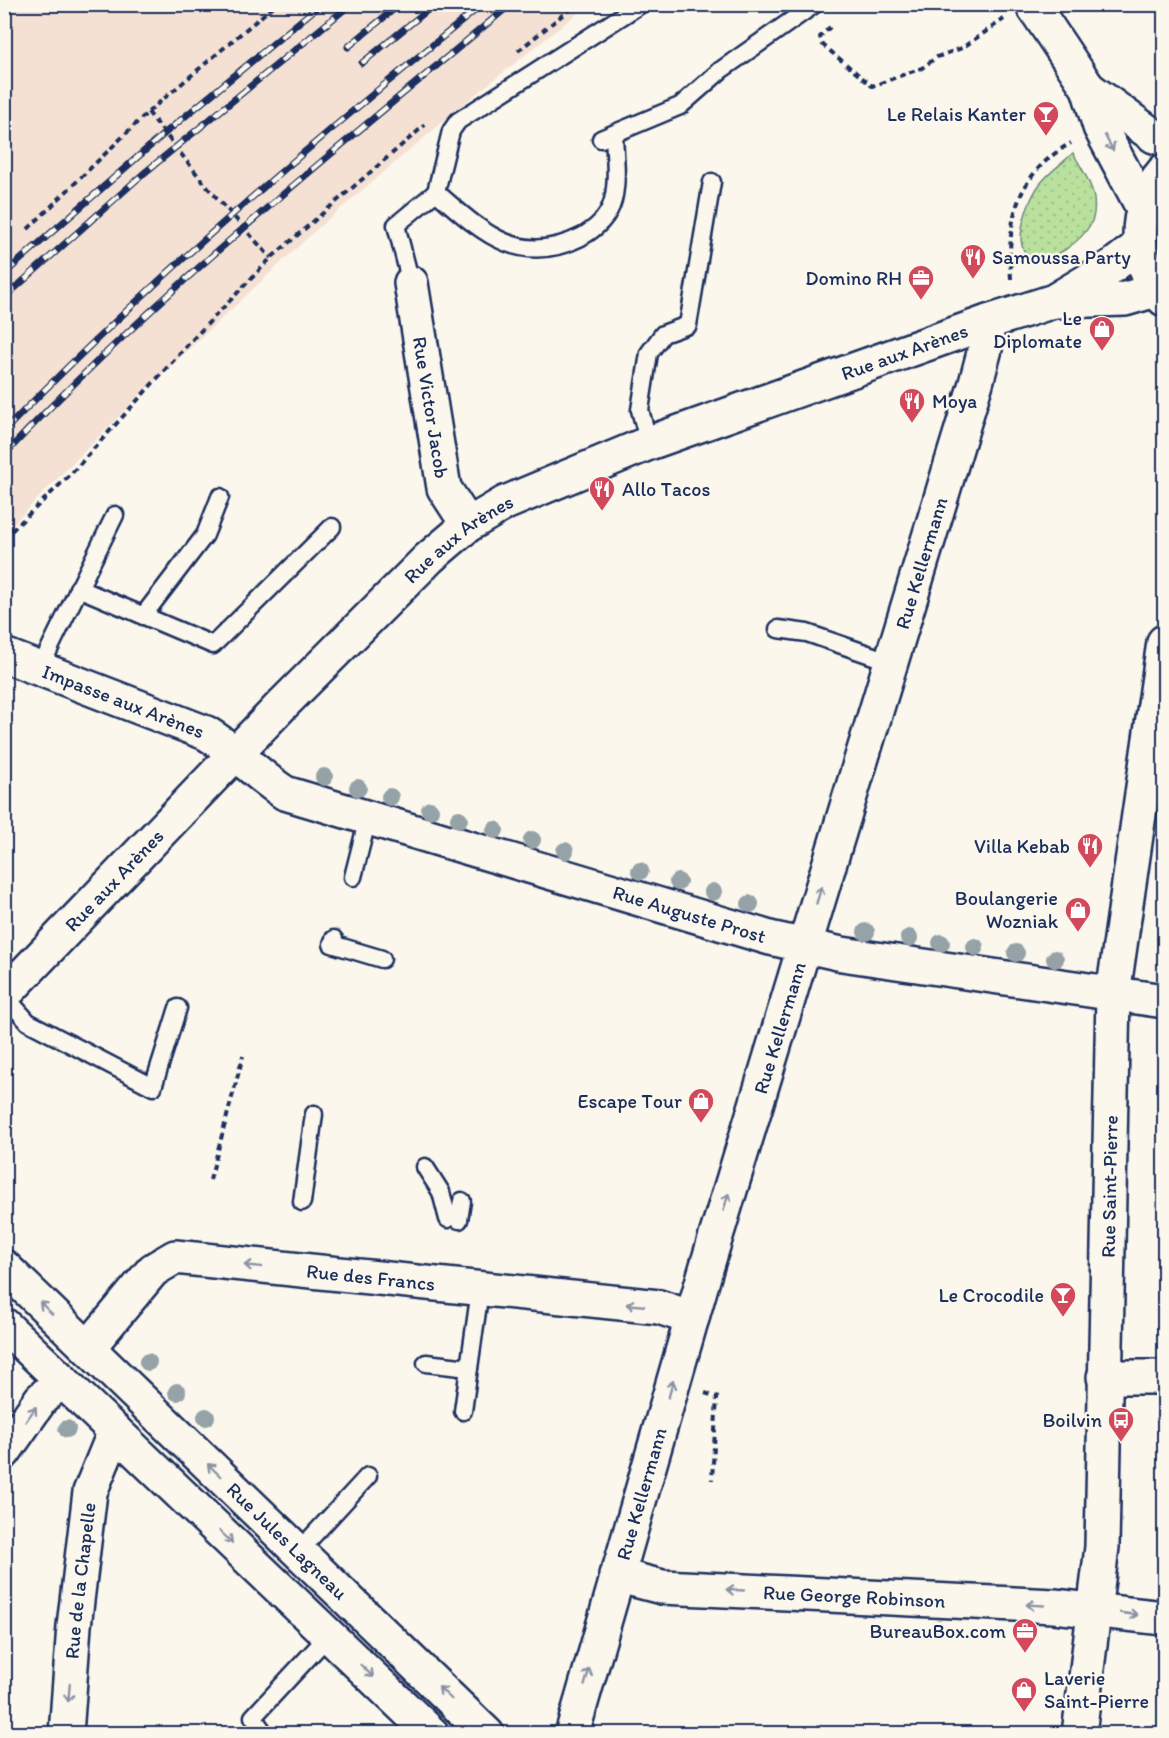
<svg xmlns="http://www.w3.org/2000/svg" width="1169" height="1738" viewBox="0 0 1169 1738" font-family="Itim,sans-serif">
  <defs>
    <pattern id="grass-dots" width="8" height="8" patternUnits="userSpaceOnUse" patternTransform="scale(1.5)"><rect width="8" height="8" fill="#b9e19d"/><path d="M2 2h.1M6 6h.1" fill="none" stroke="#9ec18a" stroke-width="1.8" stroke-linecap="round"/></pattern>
  </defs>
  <rect width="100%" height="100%" fill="#fbf7ec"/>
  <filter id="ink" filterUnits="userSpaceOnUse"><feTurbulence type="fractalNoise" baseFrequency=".0167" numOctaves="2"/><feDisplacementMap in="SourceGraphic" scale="12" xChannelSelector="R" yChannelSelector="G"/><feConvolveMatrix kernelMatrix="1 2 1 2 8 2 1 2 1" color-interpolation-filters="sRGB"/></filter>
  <g filter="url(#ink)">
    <!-- built -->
    <polygon fill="#f4e1d3" points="5,4 588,4 588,5 466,102 318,228 138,397 5,532"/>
    <!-- grass -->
    <path fill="url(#grass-dots)" stroke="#6a887e" stroke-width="1.5" d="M1073 153C1080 166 1092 183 1094 199 1095 207 1094 218 1090 225 1081 241 1051 264 1033 258 1008 249 1029 198 1040 184 1049 172 1063 163 1073 153Z"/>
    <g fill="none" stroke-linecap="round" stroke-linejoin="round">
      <!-- lane casing -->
      <g stroke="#1b2f5e" stroke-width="21">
        <g id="lane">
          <polyline points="601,139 680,106 721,70 815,4"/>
          <polyline points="436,192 451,131 458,121 641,4"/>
          <path d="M411 283 396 225 436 192C482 232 519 268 581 237 596 229 609 216 613 200 618 179 615 157 614 136"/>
          <polyline points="649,443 640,410 649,353 663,334 688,325 712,182"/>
          <polyline points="78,588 213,645 332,527"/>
          <polyline points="143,616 205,535 220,497"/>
          <polyline points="778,629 807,633 891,662"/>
          <polyline points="40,668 115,515"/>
          <polyline points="353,877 368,818"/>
          <polyline points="334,939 332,944 382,959"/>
          <polyline points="4,995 28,1022 153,1087 178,1008"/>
          <polyline points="425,1167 441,1192 448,1219"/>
          <polyline points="302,1202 314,1114"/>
          <polyline points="459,1220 462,1201"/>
          <polyline points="426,1363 469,1368"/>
          <polyline points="463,1411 480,1290"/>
          <polyline points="298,1552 368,1476"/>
          <polyline points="265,1734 253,1717 329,1635"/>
        </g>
      </g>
      <!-- street casing -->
      <g stroke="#1b2f5e" stroke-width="38">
        <g id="street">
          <path id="s1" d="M411 283 444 488 468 525"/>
          <path id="s2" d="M4 655 206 733C235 750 257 775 285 793L770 938 842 954 1164 1001"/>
          <path id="s3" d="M88 1348 153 1270 175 1257 659 1307 692 1318"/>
          <polyline points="1104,1377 1164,1377"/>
          <polyline points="4,1452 41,1399 62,1380"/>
          <path id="s4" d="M616 1575 662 1587 1054 1606 1164 1618"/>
          <path id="s5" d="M66 1734 74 1626 90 1492 115 1431"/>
          <path id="s6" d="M572 1734 706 1269 976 383 985 349 988 322"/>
        </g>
      </g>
      <!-- secondary casing -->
      <g stroke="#1b2f5e" stroke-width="38">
        <g id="secondary">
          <polyline points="1032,4 1088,88 1100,127 1143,208"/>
          <polyline points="1088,88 1154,136 1164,139"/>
          <path d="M1164 171C1132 208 1132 262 1164 299"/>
          <polyline points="1059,301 1125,299 1156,290"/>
          <path id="s7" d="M4 995 281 706 429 558 468 525 505 503 649 443 988 322 1054 301 1114 265 1140 245"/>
          <path id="s8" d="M4 1267 487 1734"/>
          <polyline points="4,1325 432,1734"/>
          <path id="s9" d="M1079 1734 1102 1547 1113 994 1164 642"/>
        </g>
      </g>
      <!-- path -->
      <g stroke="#1b2f5e" stroke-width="4" stroke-dasharray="6 4.5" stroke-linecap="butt">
        <polyline points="830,27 820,37 823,45 872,86 922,68 937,57 962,48 1004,19"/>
        <polyline points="518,51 576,4"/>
        <polyline points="148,112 208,188 271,258"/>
        <polyline points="28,229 148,112 276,4"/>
        <path d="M1011 279C1007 220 1015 175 1071 143"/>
        <polyline points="4,538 70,475 191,341 271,258 425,125"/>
        <polyline points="210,1180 243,1056"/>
        <polyline points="705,1393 717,1397 712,1480"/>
      </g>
      <!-- lane -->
      <use href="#lane" stroke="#fbf7ec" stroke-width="16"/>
      <!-- street -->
      <use href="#street" stroke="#fbf7ec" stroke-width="33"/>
      <!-- secondary -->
      <use href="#secondary" stroke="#fbf7ec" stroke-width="33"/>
      <!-- rail casing -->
      <g stroke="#1b2f5e" stroke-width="7">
        <g id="rail">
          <polyline points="348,47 400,4"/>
          <polyline points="362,63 435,4"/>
          <polyline points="4,274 165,133 321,4"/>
          <polyline points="4,298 143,174 351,4"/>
          <path d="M4 431C154 277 316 139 483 4"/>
          <path d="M4 455C160 290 337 149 511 4"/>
        </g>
      </g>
      <!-- rail -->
      <use href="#rail" stroke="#fbf7ec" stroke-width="4.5" stroke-dasharray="14" stroke-linecap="butt"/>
    </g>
    <!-- trees -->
    <g fill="#95a2a7">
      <circle cx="324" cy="777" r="9"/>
      <circle cx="358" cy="788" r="9"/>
      <circle cx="390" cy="797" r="9"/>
      <circle cx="430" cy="810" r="9"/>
      <circle cx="459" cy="819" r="9"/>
      <circle cx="495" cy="830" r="9"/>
      <circle cx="532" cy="840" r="9"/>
      <circle cx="565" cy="851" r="9"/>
      <circle cx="640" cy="871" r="9"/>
      <circle cx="678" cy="882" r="9"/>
      <circle cx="713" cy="892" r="9"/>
      <circle cx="750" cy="904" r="9"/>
      <circle cx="866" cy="932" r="9"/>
      <circle cx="909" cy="938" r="9"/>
      <circle cx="941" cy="943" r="9"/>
      <circle cx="975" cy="947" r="9"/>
      <circle cx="1016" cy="953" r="9"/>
      <circle cx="1055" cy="959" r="9"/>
      <circle cx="148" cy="1362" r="9"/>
      <circle cx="177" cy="1392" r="9"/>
      <circle cx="206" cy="1417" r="9"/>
      <circle cx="67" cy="1429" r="9"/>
    </g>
    <!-- one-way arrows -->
    <defs><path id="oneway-shaft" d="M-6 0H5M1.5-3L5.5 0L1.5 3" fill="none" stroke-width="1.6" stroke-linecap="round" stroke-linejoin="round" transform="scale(1.5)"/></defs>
    <g stroke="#8b93a5">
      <use href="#oneway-shaft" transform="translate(1109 143) rotate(62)"/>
      <use href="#oneway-shaft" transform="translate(819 895) rotate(-73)"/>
      <use href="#oneway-shaft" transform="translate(726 1202) rotate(-73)"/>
      <use href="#oneway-shaft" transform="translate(253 1266) rotate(-174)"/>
      <use href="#oneway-shaft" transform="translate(635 1305) rotate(-175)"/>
      <use href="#oneway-shaft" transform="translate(46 1308) rotate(-136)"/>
      <use href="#oneway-shaft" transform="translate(671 1389) rotate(-74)"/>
      <use href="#oneway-shaft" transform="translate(31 1414) rotate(-55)"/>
      <use href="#oneway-shaft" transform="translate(214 1470) rotate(-136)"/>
      <use href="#oneway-shaft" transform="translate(226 1537) rotate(44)"/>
      <use href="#oneway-shaft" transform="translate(735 1590) rotate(-177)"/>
      <use href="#oneway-shaft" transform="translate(1035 1605) rotate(-177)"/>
      <use href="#oneway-shaft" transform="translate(1129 1614) rotate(8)"/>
      <use href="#oneway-shaft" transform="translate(367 1671) rotate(44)"/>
      <use href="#oneway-shaft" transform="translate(587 1677) rotate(-74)"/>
      <use href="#oneway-shaft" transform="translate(69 1693) rotate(95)"/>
      <use href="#oneway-shaft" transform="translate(445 1693) rotate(-136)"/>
    </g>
  </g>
  <!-- icons -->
  <defs>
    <g id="bar-pin" transform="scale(1.35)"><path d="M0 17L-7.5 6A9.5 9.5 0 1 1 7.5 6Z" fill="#d1495b" stroke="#fbf7ec"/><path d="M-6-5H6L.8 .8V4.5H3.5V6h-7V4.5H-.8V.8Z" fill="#fff"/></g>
    <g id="restaurant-pin" transform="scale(1.35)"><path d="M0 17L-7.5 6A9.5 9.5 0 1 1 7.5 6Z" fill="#d1495b" stroke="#fbf7ec"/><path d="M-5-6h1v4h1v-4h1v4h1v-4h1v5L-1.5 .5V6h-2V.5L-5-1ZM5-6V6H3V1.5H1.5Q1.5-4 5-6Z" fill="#fff"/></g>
    <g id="office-pin" transform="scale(1.35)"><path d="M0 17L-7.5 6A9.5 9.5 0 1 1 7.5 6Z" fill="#d1495b" stroke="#fbf7ec"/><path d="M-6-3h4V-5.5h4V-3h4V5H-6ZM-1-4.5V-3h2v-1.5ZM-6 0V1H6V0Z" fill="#fff"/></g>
    <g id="shop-pin" transform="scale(1.35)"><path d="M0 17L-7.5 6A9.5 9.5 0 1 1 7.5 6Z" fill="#d1495b" stroke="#fbf7ec"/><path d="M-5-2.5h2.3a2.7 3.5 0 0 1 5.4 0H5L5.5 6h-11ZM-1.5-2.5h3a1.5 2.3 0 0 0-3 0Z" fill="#fff"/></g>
    <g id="bus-pin" transform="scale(1.35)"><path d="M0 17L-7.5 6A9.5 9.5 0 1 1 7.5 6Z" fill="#d1495b" stroke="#fbf7ec"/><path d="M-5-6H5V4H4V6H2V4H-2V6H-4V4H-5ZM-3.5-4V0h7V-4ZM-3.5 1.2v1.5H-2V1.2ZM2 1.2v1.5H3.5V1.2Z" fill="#fff"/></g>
  </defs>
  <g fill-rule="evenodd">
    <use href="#bar-pin" x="1046" y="114"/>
    <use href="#restaurant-pin" x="973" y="257"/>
    <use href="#office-pin" x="921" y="278"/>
    <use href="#shop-pin" x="1102" y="329"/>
    <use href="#restaurant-pin" x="912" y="401"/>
    <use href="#restaurant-pin" x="602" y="489"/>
    <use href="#restaurant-pin" x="1090" y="846"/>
    <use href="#shop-pin" x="1078" y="910"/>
    <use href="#shop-pin" x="701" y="1101"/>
    <use href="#bar-pin" x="1063" y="1295"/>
    <use href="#bus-pin" x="1121" y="1420"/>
    <use href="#office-pin" x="1025" y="1631"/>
    <use href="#shop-pin" x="1024" y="1690"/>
  </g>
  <g text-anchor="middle" stroke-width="5" stroke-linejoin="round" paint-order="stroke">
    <!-- poi labels -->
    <g font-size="20" fill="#1b2f5e" stroke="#fbf7ec" text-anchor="end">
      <text x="1026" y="121">Le Relais Kanter</text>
      <text x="992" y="264" text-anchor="start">Samoussa Party</text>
      <text x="902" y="285">Domino RH</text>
      <text x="1082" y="325">Le<tspan x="1082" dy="23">Diplomate</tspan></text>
      <text x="932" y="408" text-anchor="start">Moya</text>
      <text x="622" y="496" text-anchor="start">Allo Tacos</text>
      <text x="1070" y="853">Villa Kebab</text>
      <text x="1058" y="905">Boulangerie<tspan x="1058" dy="23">Wozniak</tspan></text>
      <text x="682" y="1108">Escape Tour</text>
      <text x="1044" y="1302">Le Crocodile</text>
      <text x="1102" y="1427">Boilvin</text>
      <text x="1006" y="1638">BureauBox.com</text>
      <text x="1044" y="1685" text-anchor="start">Laverie<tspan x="1044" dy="23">Saint-Pierre</tspan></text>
    </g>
    <!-- street labels -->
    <g font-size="20" fill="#1b2f5e" stroke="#fbf7ec">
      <text dy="7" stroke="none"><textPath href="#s7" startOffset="1131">Rue aux Arènes</textPath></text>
      <text dy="7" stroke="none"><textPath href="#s1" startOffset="126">Rue Victor Jacob</textPath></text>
      <text dy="7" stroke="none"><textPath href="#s7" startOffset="645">Rue aux Arènes</textPath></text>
      <text dy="7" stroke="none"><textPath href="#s6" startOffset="1222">Rue Kellermann</textPath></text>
      <text dy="7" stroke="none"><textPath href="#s2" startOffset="128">Impasse aux Arènes</textPath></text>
      <text dy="7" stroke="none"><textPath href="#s7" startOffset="159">Rue aux Arènes</textPath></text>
      <text dy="7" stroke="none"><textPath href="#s2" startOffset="738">Rue Auguste Prost</textPath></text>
      <text dy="7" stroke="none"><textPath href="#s6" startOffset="736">Rue Kellermann</textPath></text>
      <text dy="7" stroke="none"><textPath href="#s9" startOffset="549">Rue Saint-Pierre</textPath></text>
      <text dy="7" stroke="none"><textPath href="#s3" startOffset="324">Rue des Francs</textPath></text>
      <text dy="7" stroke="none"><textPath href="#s6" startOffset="250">Rue Kellermann</textPath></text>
      <text dy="7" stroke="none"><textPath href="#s8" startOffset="394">Rue Jules Lagneau</textPath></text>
      <text dy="7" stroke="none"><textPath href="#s5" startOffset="154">Rue de la Chapelle</textPath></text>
      <text dy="7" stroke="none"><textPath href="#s4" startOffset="240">Rue George Robinson</textPath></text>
    </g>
  </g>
  <!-- margin -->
  <rect width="1169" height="1738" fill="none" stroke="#fbf7ec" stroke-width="24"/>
  <rect x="12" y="12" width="1145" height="1714" fill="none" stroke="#1b2f5e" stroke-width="2" filter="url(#ink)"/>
</svg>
